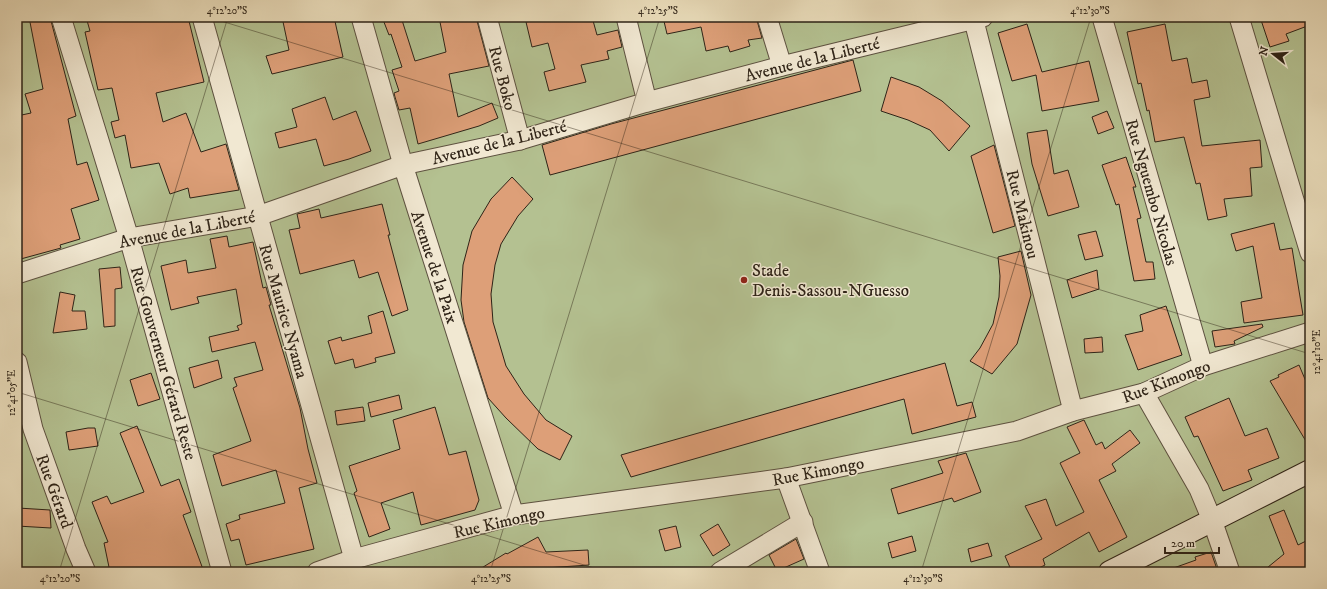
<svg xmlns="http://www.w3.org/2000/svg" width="1327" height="589" viewBox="0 0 1327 589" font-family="'IM FELL DW Pica',serif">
  <rect width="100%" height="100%" fill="#e9dcba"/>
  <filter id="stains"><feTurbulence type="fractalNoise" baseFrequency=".005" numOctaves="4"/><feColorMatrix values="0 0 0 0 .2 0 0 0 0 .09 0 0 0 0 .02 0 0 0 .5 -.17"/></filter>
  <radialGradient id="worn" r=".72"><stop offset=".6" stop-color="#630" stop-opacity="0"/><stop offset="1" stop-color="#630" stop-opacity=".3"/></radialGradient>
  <!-- green -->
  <rect fill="#b4c191" stroke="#717254" x="17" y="17" width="1293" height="555"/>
  <!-- building -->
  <g fill="#dd9f78" stroke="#2e2317">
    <polygon points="29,17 50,17 76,116 68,119 77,165 87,162 99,200 71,209 80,239 60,245 61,248 17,260 17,116 31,113 25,94 43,89"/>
    <polygon points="86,17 188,17 204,82 156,93 163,122 186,113 201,152 226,144 239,190 190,198 188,188 170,194 159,163 131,168 125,135 115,138 111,122 119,120 112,88 98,90 85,32 90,31"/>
    <polygon points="282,17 334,17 343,57 272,74 266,56 289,50"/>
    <polygon points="382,17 401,17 415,61 446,52 439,17 476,17 489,66 449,74 458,117 492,103 498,118 479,126 418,144 410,108 399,110 395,97 394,93 399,91 392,70 402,67 391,34 389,35"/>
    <polygon points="546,17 592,17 597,35 618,30 622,47 607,51 609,59 581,65 586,82 549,91 544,72 555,69 548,43 532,47 526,22"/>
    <polygon points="663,17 756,17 762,38 748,40 750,46 730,52 728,46 706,51 701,27 667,34"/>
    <polygon points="1260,17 1310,17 1310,25 1286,34 1289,41 1270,47"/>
    <polygon points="1027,24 1042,72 1089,61 1099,101 1042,111 1036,75 1012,81 998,33"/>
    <polygon points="1165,24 1172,61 1187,58 1192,83 1207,80 1210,97 1194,100 1202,146 1260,140 1262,167 1250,168 1252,196 1224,199 1227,216 1208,220 1200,183 1196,184 1184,137 1155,142 1149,110 1147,111 1141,83 1138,84 1127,32"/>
    <polygon points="853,60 861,91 550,175 542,145 611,124"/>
    <polygon points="891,77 919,87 942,101 970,126 949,151 930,130 908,120 881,111"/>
    <polygon points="325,97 333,120 356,111 371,151 349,159 324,166 316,139 279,148 275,133 297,127 292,109"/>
    <polygon points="1107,111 1114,128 1098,134 1092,117"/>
    <polygon points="1047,130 1054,174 1068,170 1079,207 1048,216 1032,164 1027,133"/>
    <polygon points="994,145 1015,226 993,233 971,156"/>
    <polygon points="1126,157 1136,187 1133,187 1141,218 1137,219 1146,262 1153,262 1155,279 1134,281 1119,204 1116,205 1102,165"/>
    <polygon points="512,177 533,199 518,216 501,244 495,265 491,294 493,322 506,366 524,394 546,420 572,436 560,460 538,449 506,418 488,398 464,322 461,300 463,265 472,231 491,199"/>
    <polygon points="382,204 390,235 388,235 408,310 392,316 378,272 359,278 354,260 300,274 289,230 300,228 297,214 319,209 321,218"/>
    <polygon points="1274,223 1280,250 1292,248 1303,315 1244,323 1241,302 1262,298 1253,246 1236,251 1231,234"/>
    <polygon points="1096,231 1103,256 1085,260 1078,235"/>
    <polygon points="227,236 229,247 253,242 263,288 266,287 271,305 269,305 300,408 308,449 317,483 299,488 314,549 246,565 239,539 231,541 226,524 240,519 239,515 285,503 276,470 222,486 213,455 251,441 233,388 237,386 234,378 263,370 255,342 212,352 209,337 239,330 237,326 242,324 236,289 197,297 199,303 171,310 161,266 186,260 188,273 216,268 210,239"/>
    <polygon points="1021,251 1031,295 1017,344 992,374 970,361 980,348 993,324 999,297 1000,276 998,257"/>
    <polygon points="120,267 122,288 115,289 115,326 104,327 99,269"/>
    <polygon points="1097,270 1099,289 1072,298 1067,280"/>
    <polygon points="60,292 75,295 72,311 85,311 87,329 53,333"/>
    <polygon points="1166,306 1182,355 1138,370 1125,335 1143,331 1140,315"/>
    <polygon points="383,311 395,353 375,358 376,362 355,368 353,359 335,364 328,341 341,337 342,341 372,333 368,316"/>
    <polygon points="1262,324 1263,327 1234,341 1235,344 1215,347 1212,331"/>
    <polygon points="1102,337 1103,352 1085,353 1084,339"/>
    <polygon points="218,360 222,378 194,388 189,368"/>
    <polygon points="945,363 957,406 972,402 976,417 912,434 904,399 631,477 621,455"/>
    <polygon points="1299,365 1310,391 1310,448 1270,381 1279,377 1278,375"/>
    <polygon points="151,373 160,399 138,406 130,380"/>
    <polygon points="399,395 402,409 371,417 368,403"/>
    <polygon points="1229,398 1245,436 1267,428 1279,458 1248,470 1252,480 1223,491 1198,436 1194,437 1185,417"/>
    <polygon points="363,407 365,421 337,425 335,411"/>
    <polygon points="435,407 449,455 466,451 479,500 475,510 421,525 413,492 381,503 390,529 369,537 354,493 357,491 349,466 400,449 393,420"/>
    <polygon points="1084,420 1096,445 1102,442 1105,449 1130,430 1140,443 1112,464 1116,471 1099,480 1127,537 1099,552 1089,532 1043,559 1045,565 1031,572 1012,572 1005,556 1042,539 1025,506 1046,499 1056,526 1084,512 1060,463 1080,453 1067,427"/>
    <polygon points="137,426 161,486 179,479 191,512 183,515 204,572 110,572 104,543 108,542 92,502 107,496 111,504 144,492 120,433"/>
    <polygon points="88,428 95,428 98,446 69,450 66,432"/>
    <polygon points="966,453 981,492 954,502 952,498 898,514 891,489 943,473 938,461"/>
    <polygon points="18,508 50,510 51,528 17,526"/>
    <polygon points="1284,510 1298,545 1310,539 1310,572 1262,572 1284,554 1269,516"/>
    <polygon points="718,524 730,545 713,556 700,535"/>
    <polygon points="676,526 681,547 665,551 659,530"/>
    <polygon points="912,536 916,551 892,558 888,543"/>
    <polygon points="538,537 546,552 588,550 589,565 531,569 533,572 475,572 506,553 507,554"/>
    <polygon points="796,539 804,559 777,571 769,555"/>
    <polygon points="988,543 992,556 971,562 968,549"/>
    <polygon points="1211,552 1218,572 1169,572 1168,570 1196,560 1195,557"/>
  </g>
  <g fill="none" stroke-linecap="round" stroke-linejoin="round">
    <!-- minor casing -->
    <g stroke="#5d5140" stroke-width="21">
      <g id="minor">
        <polyline points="61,17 129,238 222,572"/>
        <polyline points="202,17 354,559"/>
        <polyline points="361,17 403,165 514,515"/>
        <polyline points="487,17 520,140"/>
        <polyline points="626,17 647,102"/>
        <polyline points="767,17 782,66"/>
        <polyline points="973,17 1073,411"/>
        <polyline points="1102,17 1203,366"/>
        <polyline points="1239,17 1310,253"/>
        <polyline points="17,274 129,238 258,216 403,165 520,140 647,102 782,66 983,17"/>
        <polyline points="17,362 33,429 76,549 86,572"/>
        <polyline points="1144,393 1199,489 1212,520 1230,572"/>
        <polyline points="786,478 820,572"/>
        <polyline points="317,572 354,559 514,515 786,478 1017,431 1073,411 1144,393 1203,366 1310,332"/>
        <polyline points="720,572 803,522"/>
      </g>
    </g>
    <!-- secondary casing -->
    <g stroke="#2e2317" stroke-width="24">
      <polyline id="secondary" points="1110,572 1310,471"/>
    </g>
    <!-- minor -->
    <use href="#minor" stroke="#f1e8d2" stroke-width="19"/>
    <!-- secondary -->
    <use href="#secondary" stroke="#f1e8d2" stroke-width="22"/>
  </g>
  <!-- ticks -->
  <path fill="none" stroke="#2e2317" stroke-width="1" stroke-opacity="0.45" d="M208 17 1310 354M17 392 607 572M59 572 228 17M490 572 660 17M921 572 1091 17"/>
  <!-- markers -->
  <circle fill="#8f2418" stroke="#f1e8d2" stroke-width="1.5" cx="744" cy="280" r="4"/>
  <g text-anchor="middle" stroke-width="3" stroke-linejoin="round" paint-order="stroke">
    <!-- street labels -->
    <g font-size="17" fill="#2e2317" stroke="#f1e8d2">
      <text transform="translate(812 59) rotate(-14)" y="6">Avenue de la Liberté</text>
      <text transform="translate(503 78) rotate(75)" y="6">Rue Boko</text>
      <text transform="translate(499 142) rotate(-14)" y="6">Avenue de la Liberté</text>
      <text transform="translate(1152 192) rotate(74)" y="6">Rue Nguembo Nicolas</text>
      <text transform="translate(1023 214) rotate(76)" y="6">Rue Makinou</text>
      <text transform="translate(187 229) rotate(-11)" y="6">Avenue de la Liberté</text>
      <text transform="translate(435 267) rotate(72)" y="6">Avenue de la Paix</text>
      <text transform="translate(284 311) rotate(74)" y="6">Rue Maurice Nyama</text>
      <text transform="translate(164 363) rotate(74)" y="6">Rue Gouverneur Gérard Reste</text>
      <text transform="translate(1166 381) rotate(-21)" y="6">Rue Kimongo</text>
      <text transform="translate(818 471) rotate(-11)" y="6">Rue Kimongo</text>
      <text transform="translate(55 491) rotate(70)" y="6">Rue Gérard</text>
      <text transform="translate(499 522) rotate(-13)" y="6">Rue Kimongo</text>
    </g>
    <!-- poi labels -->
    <g font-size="17" fill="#2e2317" stroke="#f1e8d2" text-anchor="start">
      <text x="752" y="276">Stade<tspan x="752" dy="20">Denis-Sassou-NGuesso</tspan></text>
    </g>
  </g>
  <!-- margin -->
  <rect width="1327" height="589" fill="none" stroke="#e9dcba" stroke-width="44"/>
  <!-- north arrow -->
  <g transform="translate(1273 54) rotate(287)" stroke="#f1e8d2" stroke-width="3" paint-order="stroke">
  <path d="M0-3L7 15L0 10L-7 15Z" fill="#2e2317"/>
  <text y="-6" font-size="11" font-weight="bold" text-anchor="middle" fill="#2e2317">N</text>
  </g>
  <!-- scale -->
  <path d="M1165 547v6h54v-6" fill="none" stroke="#2e2317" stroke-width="2"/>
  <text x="1171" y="547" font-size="12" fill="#2e2317" stroke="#f1e8d2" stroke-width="3" paint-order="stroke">20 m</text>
  <rect x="22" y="22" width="1283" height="545" fill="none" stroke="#2e2317" stroke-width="1.5"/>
  <g font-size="10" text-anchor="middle" fill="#2e2317">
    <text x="227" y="14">4°12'20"S</text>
    <text x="658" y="14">4°12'25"S</text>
    <text x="1090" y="14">4°12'30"S</text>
    <text transform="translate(1316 352) rotate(-90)" y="4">12°41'10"E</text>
    <text transform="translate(11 393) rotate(-90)" y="4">12°41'05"E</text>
    <text x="60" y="582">4°12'20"S</text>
    <text x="491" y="582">4°12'25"S</text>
    <text x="923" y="582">4°12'30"S</text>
  </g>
  <rect width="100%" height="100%" filter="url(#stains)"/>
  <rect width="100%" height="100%" fill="url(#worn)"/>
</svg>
